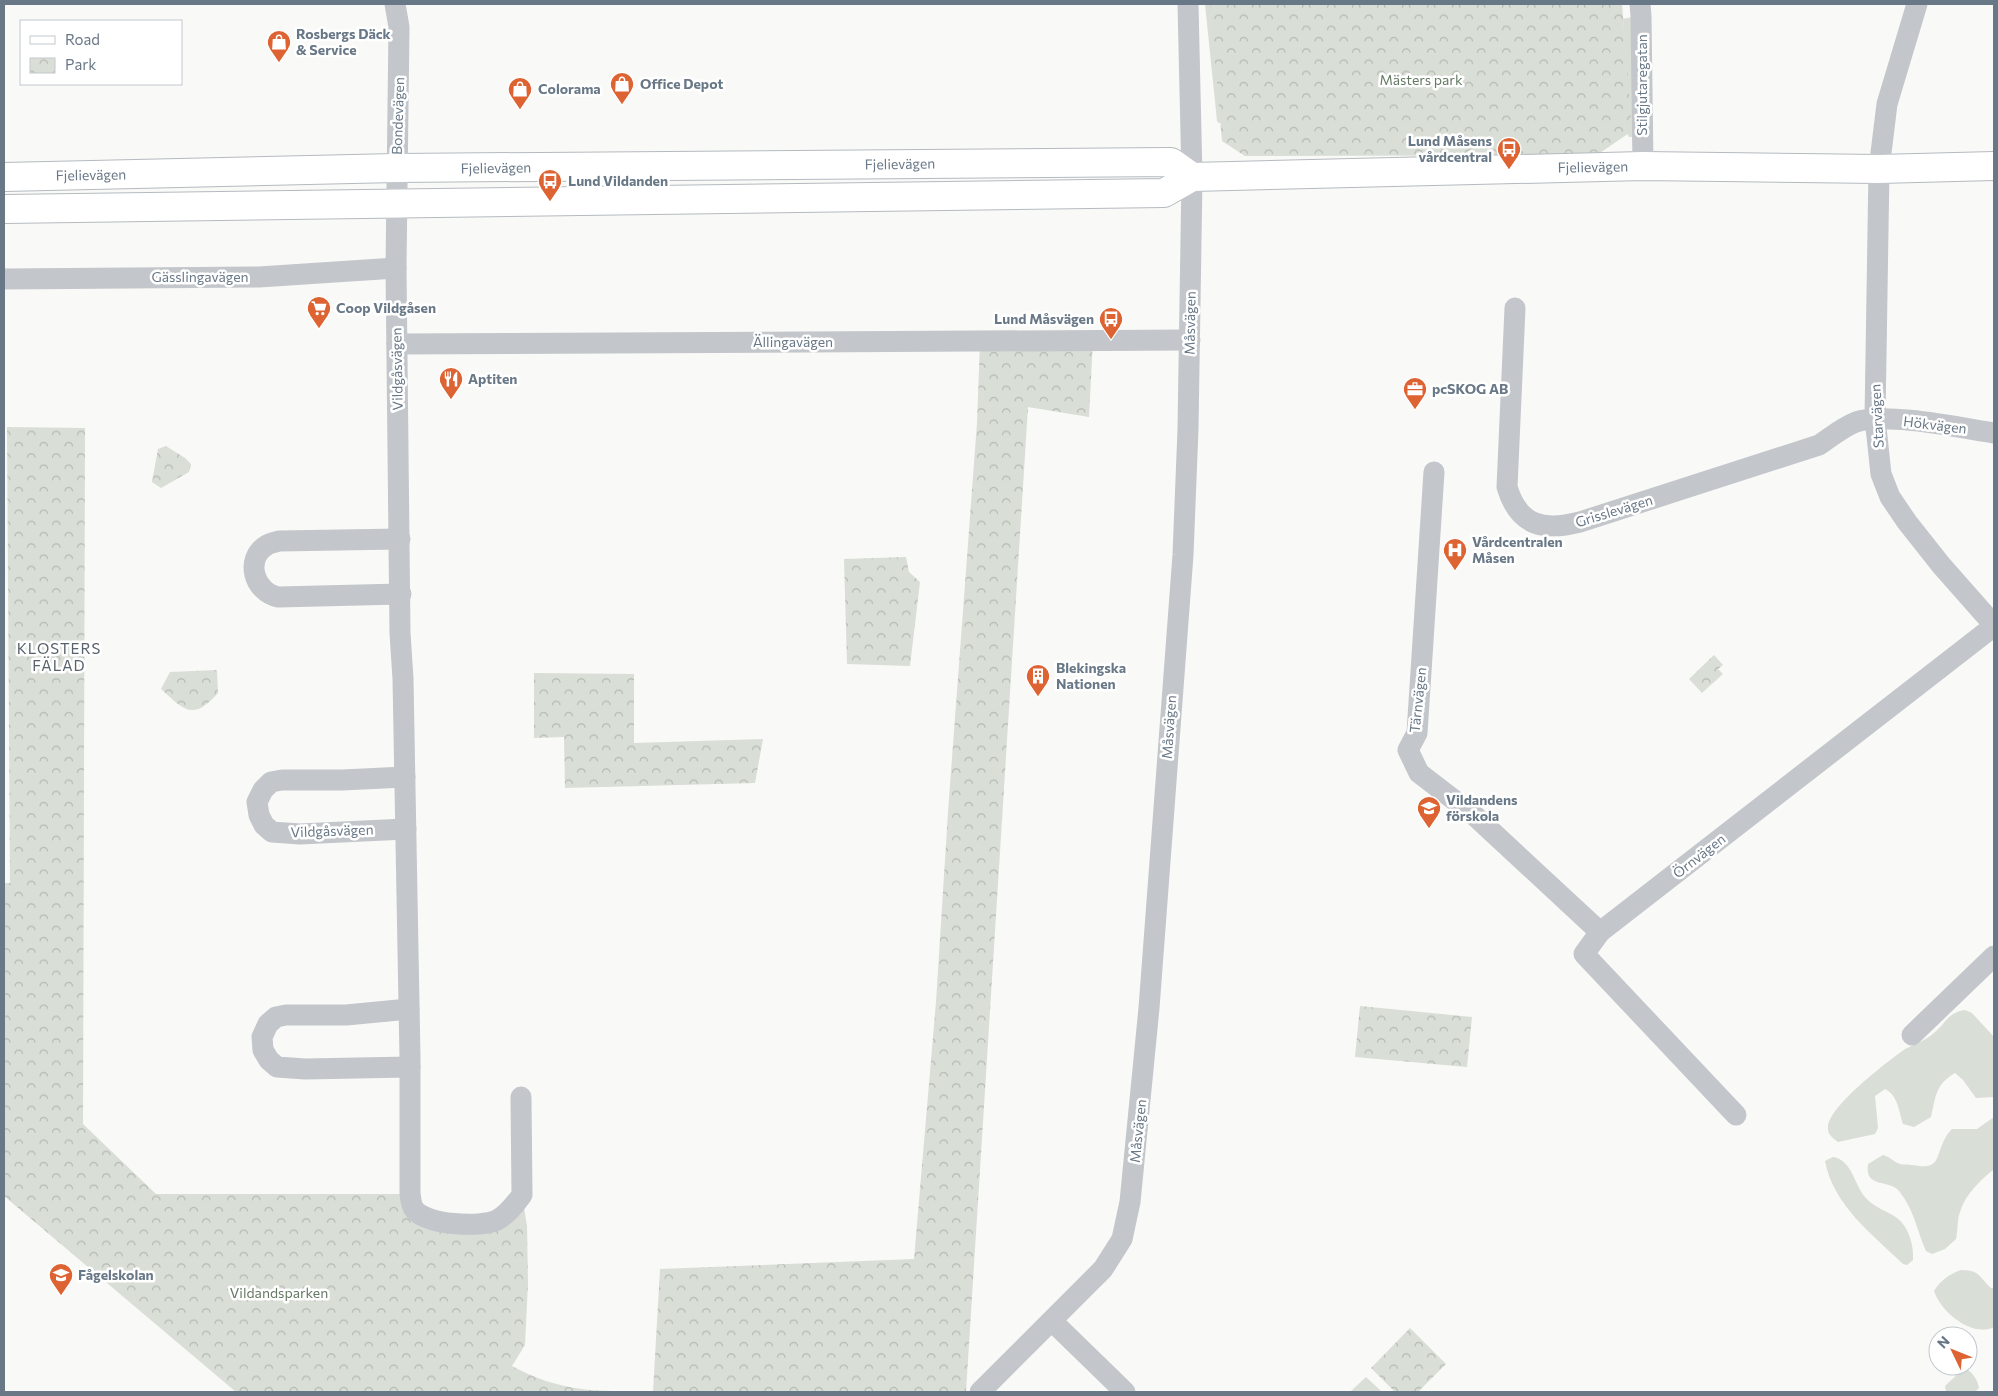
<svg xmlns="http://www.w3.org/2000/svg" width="1998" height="1396" viewBox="0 0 1998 1396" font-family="Commissioner,sans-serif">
  <defs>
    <pattern id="park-crowns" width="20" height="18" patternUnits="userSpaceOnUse" patternTransform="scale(1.25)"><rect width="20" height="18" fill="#d9ded6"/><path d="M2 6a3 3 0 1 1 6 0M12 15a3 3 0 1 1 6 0" fill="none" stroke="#b4b9b3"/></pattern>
  </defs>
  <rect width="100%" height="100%" fill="#f9f9f7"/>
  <!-- grass -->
  <g fill="#d9ded6">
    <polygon points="1205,4 1219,4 1225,122 1219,123 1217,121"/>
    <polygon points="1632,17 1635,137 1629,137 1627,133 1627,74 1623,19"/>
    <path d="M1965 1010 1972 1013 1994 1037V1097L1976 1098 1963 1080 1955 1073C1935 1085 1936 1096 1931 1117L1914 1127 1903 1124C1899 1112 1898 1095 1885 1089L1875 1096 1878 1128 1875 1134 1838 1142C1833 1138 1827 1134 1828 1127 1828 1107 1888 1061 1905 1049 1915 1044 1927 1040 1935 1032 1947 1022 1947 1013 1965 1010Z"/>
    <path d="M1994 1117V1169C1981 1180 1965 1194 1960 1212 1957 1220 1958 1230 1956 1239L1945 1249 1932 1254 1926 1251C1917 1231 1914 1209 1899 1191 1890 1179 1864 1189 1868 1164L1883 1155C1891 1157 1893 1162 1900 1164 1903 1165 1908 1164 1911 1165 1922 1166 1933 1170 1938 1156 1942 1145 1944 1137 1952 1129H1977Z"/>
    <path d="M1833 1157C1852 1160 1854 1184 1865 1197 1874 1208 1886 1210 1897 1218 1909 1227 1914 1246 1913 1260L1907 1265 1903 1264C1873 1235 1833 1205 1825 1161Z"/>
    <path d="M1961 1270C1980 1270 1979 1277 1991 1288H1994V1327C1972 1338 1941 1312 1934 1291 1942 1279 1948 1275 1961 1270Z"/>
    <path d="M1967 1369C1974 1375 1977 1379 1979 1388L1975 1392H1946L1945 1386 1960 1372Z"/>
    <polygon points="1366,1377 1382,1392 1350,1392"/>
  </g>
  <!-- park -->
  <g fill="url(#park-crowns)">
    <polygon points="1210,4 1622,4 1632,131 1597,155 1245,156 1222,141"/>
    <polygon points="1093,340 1089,417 1028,407 966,1392 653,1392 660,1269 914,1259 936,1002 948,812 977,423 980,341"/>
    <path d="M7 427 85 428 83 1124 156 1194H410L411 1203 480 1224 522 1195 527 1226 528 1283 525 1345 512 1366C534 1378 557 1386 582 1389 603 1392 624 1390 644 1392H236L4 1196V883H10Z"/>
    <polygon points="166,446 185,458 191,464 189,472 161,488 152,482 158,449"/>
    <polygon points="906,557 909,572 920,582 910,666 847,664 844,559"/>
    <polygon points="1714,655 1723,665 1718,669 1723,674 1702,693 1689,679"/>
    <path d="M217 670 218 693C193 721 185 711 161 689L170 672Z"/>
    <polygon points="534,673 634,674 634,743 763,739 755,783 565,788 564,737 534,738"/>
    <polygon points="1360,1006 1472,1017 1467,1067 1355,1057"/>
    <polygon points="1410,1328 1446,1364 1418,1392 1395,1392 1371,1368"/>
  </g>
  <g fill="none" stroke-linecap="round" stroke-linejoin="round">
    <!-- secondary casing -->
    <g stroke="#b5babf" stroke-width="30">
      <g id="secondary">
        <polyline points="4,177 396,168 1171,162 1192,177"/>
        <polyline points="4,209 1164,193 1192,177 1643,166 1879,169 1994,166"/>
      </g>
    </g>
    <!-- street -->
    <g stroke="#c3c6ca" stroke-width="21">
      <path d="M395 4 399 27 396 268 400 633 403 679 410 1058V1194C411 1199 411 1205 414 1209 425 1225 481 1228 497 1220 507 1215 515 1204 522 1195L521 1097"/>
      <polyline points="1640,4 1641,16 1643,166"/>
      <polyline points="1917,4 1887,104 1879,169 1875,418 1881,474 1890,497 1907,522 1941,565 1994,625"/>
      <polyline points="4,279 259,277 396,268"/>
      <path d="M1515 308 1507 487C1519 527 1544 531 1580 522L1819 445C1831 437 1843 427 1856 422 1886 412 1961 428 1994 433"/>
      <polyline points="397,344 1190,340"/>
      <polyline points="1434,472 1417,733 1408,750 1419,773 1475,816 1600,932"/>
      <path d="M400 539 279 541C275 542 270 543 267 545 244 559 254 592 278 597L401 594"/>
      <polyline points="405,777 342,780 282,780 271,782 263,790 257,802 259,815 264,825 272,832 300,834 406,829"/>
      <polyline points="409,1009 346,1015 286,1015 276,1017 268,1024 262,1037 263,1050 269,1060 277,1067 305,1069 410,1067"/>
      <polyline points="1912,1035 1994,956"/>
      <polyline points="1736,1115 1584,954 1600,932 1994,626"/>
      <polyline points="1052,1321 1125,1392"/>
      <polyline points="980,1392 1103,1269 1122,1239 1130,1202 1149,1008 1183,555 1188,429 1192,177 1188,4"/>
    </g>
    <!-- secondary -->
    <use href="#secondary" stroke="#fff" stroke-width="28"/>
  </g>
  <!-- icons -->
  <defs>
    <g id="shop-pin" transform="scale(1.25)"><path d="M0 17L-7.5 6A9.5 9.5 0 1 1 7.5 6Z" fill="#de6332" stroke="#fff"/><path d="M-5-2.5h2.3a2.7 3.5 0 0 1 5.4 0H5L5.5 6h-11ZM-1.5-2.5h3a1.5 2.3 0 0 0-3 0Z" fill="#fff"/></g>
    <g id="bus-pin" transform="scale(1.25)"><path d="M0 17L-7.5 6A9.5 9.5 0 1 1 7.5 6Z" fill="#de6332" stroke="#fff"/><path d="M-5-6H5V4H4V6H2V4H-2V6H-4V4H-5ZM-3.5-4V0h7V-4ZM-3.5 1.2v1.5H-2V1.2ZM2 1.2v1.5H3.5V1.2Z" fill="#fff"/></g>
    <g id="supermarket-pin" transform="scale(1.25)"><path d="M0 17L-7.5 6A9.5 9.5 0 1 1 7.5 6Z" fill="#de6332" stroke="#fff"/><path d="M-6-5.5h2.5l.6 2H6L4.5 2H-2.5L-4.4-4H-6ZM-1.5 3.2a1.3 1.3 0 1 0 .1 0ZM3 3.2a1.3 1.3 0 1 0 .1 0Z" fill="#fff"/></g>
    <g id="restaurant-pin" transform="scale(1.25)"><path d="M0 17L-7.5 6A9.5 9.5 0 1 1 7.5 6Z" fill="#de6332" stroke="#fff"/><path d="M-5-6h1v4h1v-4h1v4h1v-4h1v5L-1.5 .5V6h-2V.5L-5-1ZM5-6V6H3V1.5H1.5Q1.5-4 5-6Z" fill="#fff"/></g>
    <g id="office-pin" transform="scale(1.25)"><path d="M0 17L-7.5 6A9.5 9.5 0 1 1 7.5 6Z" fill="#de6332" stroke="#fff"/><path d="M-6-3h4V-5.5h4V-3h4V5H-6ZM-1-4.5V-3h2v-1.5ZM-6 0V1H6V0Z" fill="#fff"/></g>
    <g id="hospital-pin" transform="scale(1.25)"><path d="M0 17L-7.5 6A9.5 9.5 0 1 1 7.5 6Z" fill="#de6332" stroke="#fff"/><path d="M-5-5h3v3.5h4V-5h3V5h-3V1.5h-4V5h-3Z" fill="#fff"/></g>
    <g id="building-pin" transform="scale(1.25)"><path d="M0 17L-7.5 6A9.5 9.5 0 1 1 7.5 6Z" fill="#de6332" stroke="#fff"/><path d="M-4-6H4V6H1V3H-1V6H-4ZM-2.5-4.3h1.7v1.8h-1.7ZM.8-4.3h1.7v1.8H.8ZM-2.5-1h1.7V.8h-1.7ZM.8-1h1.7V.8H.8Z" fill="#fff"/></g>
    <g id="school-pin" transform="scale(1.25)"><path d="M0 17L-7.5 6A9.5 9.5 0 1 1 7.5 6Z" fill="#de6332" stroke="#fff"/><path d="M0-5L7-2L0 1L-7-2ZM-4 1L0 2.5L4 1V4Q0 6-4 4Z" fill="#fff"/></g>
  </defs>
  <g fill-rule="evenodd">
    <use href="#shop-pin" x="279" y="42"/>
    <use href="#shop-pin" x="622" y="84"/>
    <use href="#shop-pin" x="520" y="89"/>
    <use href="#bus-pin" x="1509" y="149"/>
    <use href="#bus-pin" x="550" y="181"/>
    <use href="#supermarket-pin" x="319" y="308"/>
    <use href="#bus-pin" x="1111" y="319"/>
    <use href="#restaurant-pin" x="451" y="379"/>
    <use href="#office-pin" x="1415" y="389"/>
    <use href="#hospital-pin" x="1455" y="550"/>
    <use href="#building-pin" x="1038" y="676"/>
    <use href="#school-pin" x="1429" y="808"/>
    <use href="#school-pin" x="61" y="1275"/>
  </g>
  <g text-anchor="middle" stroke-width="5" stroke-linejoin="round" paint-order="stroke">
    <!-- poi labels -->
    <g font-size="14" font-weight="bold" fill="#697887" stroke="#fff" text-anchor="start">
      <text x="296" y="39">Rosbergs Däck<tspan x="296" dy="16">&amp; Service</tspan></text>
      <text x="640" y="89">Office Depot</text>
      <text x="538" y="94">Colorama</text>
      <text x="1492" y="146" text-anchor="end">Lund Måsens<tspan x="1492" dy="16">vårdcentral</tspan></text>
      <text x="568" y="186">Lund Vildanden</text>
      <text x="336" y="313">Coop Vildgåsen</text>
      <text x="1094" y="324" text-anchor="end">Lund Måsvägen</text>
      <text x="468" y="384">Aptiten</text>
      <text x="1432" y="394">pcSKOG AB</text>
      <text x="1472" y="547">Vårdcentralen<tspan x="1472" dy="16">Måsen</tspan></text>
      <text x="1056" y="673">Blekingska<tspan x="1056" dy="16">Nationen</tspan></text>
      <text x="1446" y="805">Vildandens<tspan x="1446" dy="16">förskola</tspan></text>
      <text x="78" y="1280">Fågelskolan</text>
    </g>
    <!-- park labels -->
    <g font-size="14" fill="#667964" stroke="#fff">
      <text x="1421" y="85">Mästers park</text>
      <text x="279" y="1298">Vildandsparken</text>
    </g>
    <!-- street labels -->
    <g font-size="14" fill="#697887" stroke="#fff">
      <text transform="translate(1642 85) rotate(-90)" y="5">Stilgjutaregatan</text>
      <text transform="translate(398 116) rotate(-88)" y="5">Bondevägen</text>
      <text transform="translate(900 164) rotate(-1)" y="5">Fjelievägen</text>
      <text transform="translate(1593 167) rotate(-1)" y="5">Fjelievägen</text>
      <text transform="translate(496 168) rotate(-1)" y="5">Fjelievägen</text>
      <text transform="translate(91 175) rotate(-1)" y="5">Fjelievägen</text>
      <text x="200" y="282">Gässlingavägen</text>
      <text transform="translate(1190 323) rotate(-89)" y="5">Måsvägen</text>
      <text x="793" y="347">Ällingavägen</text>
      <text transform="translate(397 369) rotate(-91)" y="5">Vildgåsvägen</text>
      <text transform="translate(1877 416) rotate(-93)" y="5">Starvägen</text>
      <text transform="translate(1935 425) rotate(7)" y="5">Hökvägen</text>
      <text transform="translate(1614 511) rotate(-17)" y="5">Grisslevägen</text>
      <text transform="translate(1418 700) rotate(-84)" y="5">Tärnvägen</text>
      <text transform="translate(1169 727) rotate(-86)" y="5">Måsvägen</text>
      <text transform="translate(332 831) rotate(-2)" y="5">Vildgåsvägen</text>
      <text transform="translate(1699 856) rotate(-38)" y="5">Örnvägen</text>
      <text transform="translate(1138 1131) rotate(-84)" y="5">Måsvägen</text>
    </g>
    <!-- neighbourhood labels -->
    <g font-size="15" letter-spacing="1" fill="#57626c" stroke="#fff">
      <text x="59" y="654">KLOSTERS<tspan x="59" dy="17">FÄLAD</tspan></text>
    </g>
  </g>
  <!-- border -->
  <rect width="1998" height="1396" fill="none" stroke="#697887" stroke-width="10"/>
  <!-- legend -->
  <rect x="20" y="20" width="162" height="65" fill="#ffffff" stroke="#c3c9cf"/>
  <rect x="30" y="36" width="25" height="8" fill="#ffffff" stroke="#c3c9cf"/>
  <text x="65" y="45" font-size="15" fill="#697887">Road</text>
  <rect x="30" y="58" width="25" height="15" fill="url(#park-crowns)" stroke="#c3c9cf"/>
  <text x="65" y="70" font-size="15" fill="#697887">Park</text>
  <!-- north arrow -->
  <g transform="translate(1953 1351) rotate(313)"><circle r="24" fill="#ffffff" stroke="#c3c9cf"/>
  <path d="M0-4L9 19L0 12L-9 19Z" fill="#de6332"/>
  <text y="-8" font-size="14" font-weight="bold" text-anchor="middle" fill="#697887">N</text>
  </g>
</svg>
